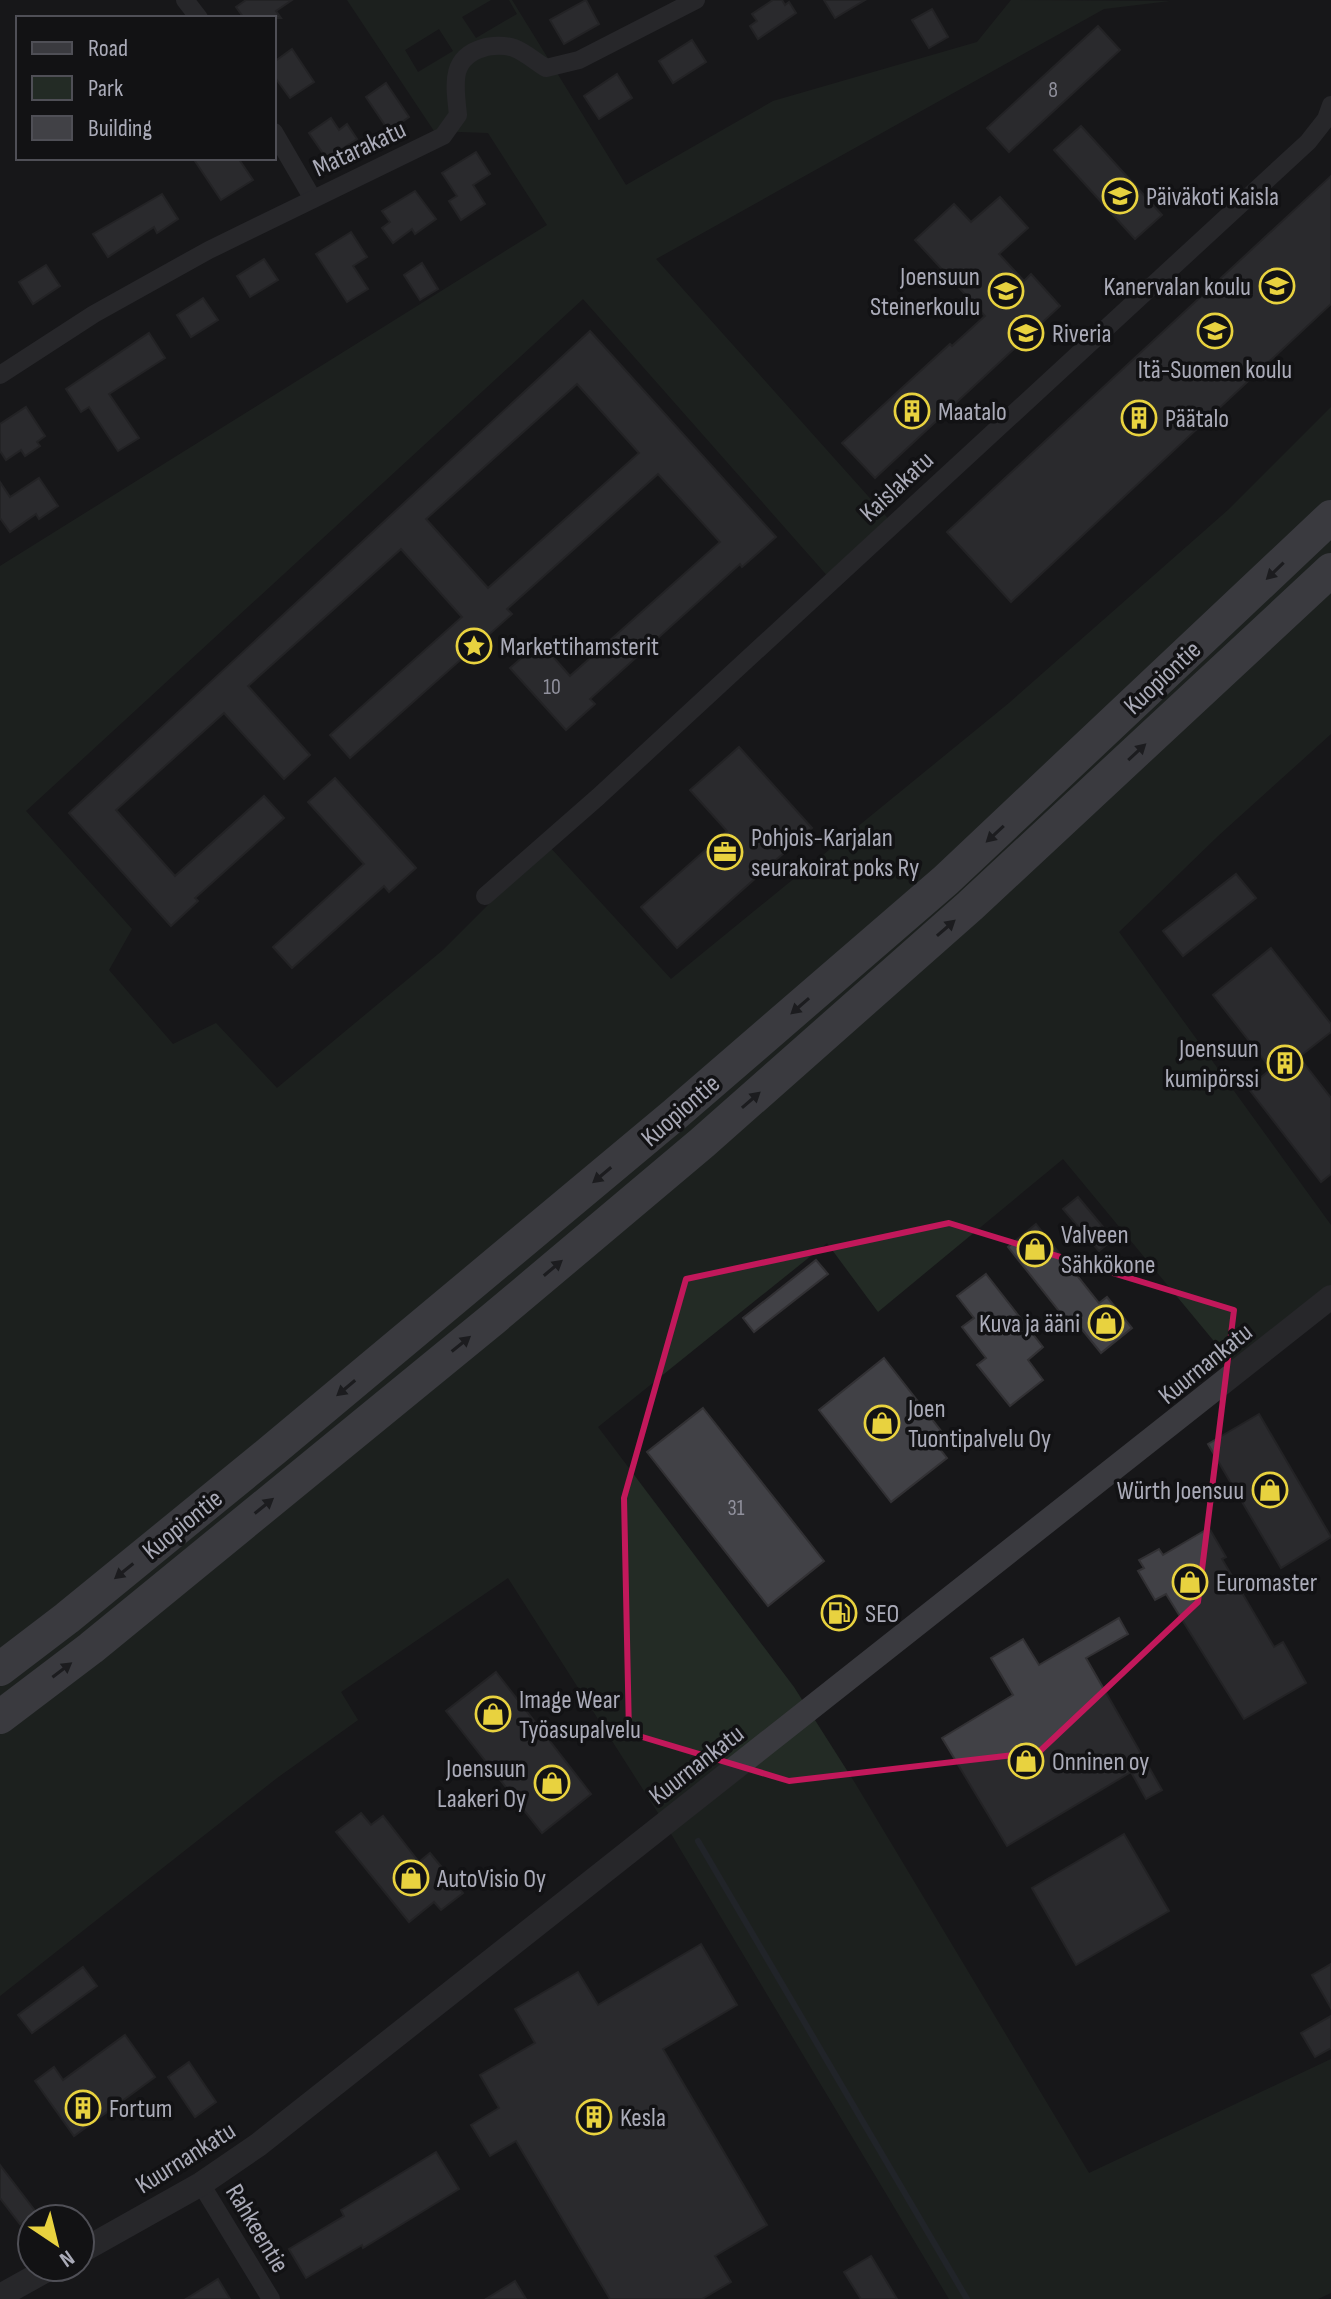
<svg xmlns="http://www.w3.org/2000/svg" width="1331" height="2299" viewBox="0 0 1331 2299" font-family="'Sofia Sans Condensed',sans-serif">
  <rect width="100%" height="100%" fill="#171719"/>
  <!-- green -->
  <path fill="#232b25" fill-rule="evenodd" d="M347 0H491L462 17 476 38 517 14 509 0H512L626 185 773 101 977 42 1011 0 1170 1 1104 9 656 259 893 524 831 580 583 299 26 811 132 929 109 970 173 1044 216 1023 277 1088 443 950 548 845 671 979 1009 703 1228 510 1331 407V734L1218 836 1119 932 1331 1225V1295L1237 1369 1063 1159 878 1312 827 1243 598 1427 794 1687 855 1783 1089 2173 1331 2059V2293L1318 2299H949L667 1827 508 1578 341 1692 358 1720 277 1778 0 1996V566L547 225 488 133 434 131ZM439 29 453 51 418 72 405 50Z"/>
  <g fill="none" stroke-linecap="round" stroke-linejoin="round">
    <!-- stream -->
    <polyline stroke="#2d333c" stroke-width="6" points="698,1841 967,2299"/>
  </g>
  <!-- building -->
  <g fill="#414146" stroke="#323134" stroke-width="2" fill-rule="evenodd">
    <polygon points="246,0 292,0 276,11 281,18 244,18 236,7"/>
    <polygon points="586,0 599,24 564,44 550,20"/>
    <polygon points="773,0 782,0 785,5 789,2 796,13 758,39 750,26 757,21 752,14"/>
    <polygon points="824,0 865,0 835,18"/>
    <polygon points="932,9 948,37 929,48 912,20"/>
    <polygon points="1098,26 1120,50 1009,152 987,128"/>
    <polygon points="692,40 706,62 673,83 659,61"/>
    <polygon points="292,49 314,82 290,98 274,76 274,62"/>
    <polygon points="617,74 632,98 599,119 584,96"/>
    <polygon points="386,83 409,117 389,131 366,97"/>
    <polygon points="331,118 339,130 347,124 357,139 327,159 309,133"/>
    <polygon points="1081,126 1162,215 1135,239 1054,150"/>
    <polygon points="476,152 490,174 473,185 485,204 461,220 449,201 457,196 442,173"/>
    <polygon points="193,158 238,158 253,180 221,200"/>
    <polygon points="1331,176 1331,304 1011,602 947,532"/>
    <polygon points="415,191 436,219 415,234 412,229 393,243 382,228 390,222 382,211"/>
    <polygon points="162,194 178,219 157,233 154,227 108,257 93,234"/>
    <polygon points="1000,197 1028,228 999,254 1024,281 1031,274 1060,306 875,478 842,443 950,344 952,346 985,316 915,240 954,204 971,222"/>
    <polygon points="351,232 367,257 353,266 368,289 347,302 316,254"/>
    <polygon points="264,259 278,280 250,297 237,276"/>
    <polygon points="422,263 438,289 420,300 404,275"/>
    <polygon points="46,265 60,286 33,304 19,282"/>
    <polygon points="203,298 218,320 191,337 177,315"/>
    <path d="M590 331 776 537 742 567 740 564 590 699 595 704 566 730 510 668 540 642 570 676 720 542 658 474 507 609 512 614 350 758 330 735 462 617 401 549 248 686 310 755 284 779 224 713 116 810 175 876 264 796 284 818 195 898 198 901 171 926 69 813ZM577 384 639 453 488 588 426 519Z"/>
    <polygon points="149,333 165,358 109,394 139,438 118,451 89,407 81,412 66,389"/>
    <polygon points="26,407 45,436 37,442 40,446 25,456 21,450 6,460 0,451 0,424"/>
    <polygon points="39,478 58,506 39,519 36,514 10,532 0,518 0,482 10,497"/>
    <polygon points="739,747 812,828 677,948 641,907 727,831 690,790"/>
    <polygon points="335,778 416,868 389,892 384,886 292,968 273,947 364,864 308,802"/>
    <polygon points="1236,874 1256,898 1183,956 1163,931"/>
    <polygon points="1271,948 1331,1024 1331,1032 1299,1057 1331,1098 1331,1174 1321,1182 1248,1088 1271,1069 1213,995"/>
    <polygon points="1078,1197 1113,1239 1099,1251 1063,1209"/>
    <polygon points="1036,1224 1099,1303 1107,1297 1132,1328 1101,1353 1076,1322 1071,1326 1008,1247"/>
    <polygon points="816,1260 828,1274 754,1332 743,1318"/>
    <polygon points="986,1274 1043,1347 1028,1360 1043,1380 1010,1406 977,1365 986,1358 962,1327 974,1318 957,1296"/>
    <polygon points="884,1358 945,1436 936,1444 947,1458 891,1502 819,1410"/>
    <polygon points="703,1408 824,1561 768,1606 647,1452"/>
    <polygon points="1259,1414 1331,1537 1281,1568 1208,1444"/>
    <polygon points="1209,1528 1226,1557 1222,1559 1274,1647 1283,1642 1306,1683 1244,1719 1166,1594 1155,1600 1138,1571 1144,1568 1139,1560 1159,1549 1163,1555"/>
    <polygon points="844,1598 855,1611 833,1629 822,1616"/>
    <polygon points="1119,1618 1128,1634 1086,1658 1162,1790 1146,1799 1131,1772 1007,1846 942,1738 1013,1695 991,1658 1023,1639 1039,1665"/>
    <polygon points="496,1672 591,1794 542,1833 446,1711"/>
    <polygon points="361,1813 371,1825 383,1816 419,1862 430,1853 463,1893 441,1910 434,1902 409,1922 336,1832"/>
    <polygon points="1124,1834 1169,1911 1076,1965 1032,1888"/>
    <polygon points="701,1944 737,2005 663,2049 767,2225 715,2256 731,2282 702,2299 610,2299 516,2141 490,2156 471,2125 499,2108 480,2075 535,2043 515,2009 578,1972 598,2005"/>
    <polygon points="1331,1964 1331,2008 1312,1975"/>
    <polygon points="83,1967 97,1986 32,2033 18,2015"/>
    <polygon points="1331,2016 1331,2048 1315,2057 1301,2033"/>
    <polygon points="125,2035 155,2077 74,2136 35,2081 54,2067 63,2080"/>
    <polygon points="189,2062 216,2102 195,2117 168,2077"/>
    <polygon points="436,2152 459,2189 363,2248 362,2245 306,2278 289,2249 344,2216 341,2210"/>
    <polygon points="0,2165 36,2212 20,2224 0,2198"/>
    <polygon points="871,2256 897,2299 861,2299 844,2272"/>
    <polygon points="218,2279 230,2299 186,2299"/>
    <polygon points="515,2281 526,2299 486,2299"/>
  </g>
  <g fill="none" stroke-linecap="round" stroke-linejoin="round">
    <!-- minor -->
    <g stroke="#3a3a3f" stroke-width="18">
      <polyline points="185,0 199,18"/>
      <polyline points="274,132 313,199"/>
      <path d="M0 375 94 314 209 250 443 136 458 115C455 86 449 58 483 48 491 45 506 45 514 48 525 52 536 62 546 68L579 60 696 0"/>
      <polyline points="485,896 598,797 1308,142 1326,119 1331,105"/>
      <polyline points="201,2184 271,2299"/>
    </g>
    <!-- tertiary -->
    <g stroke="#3a3a3f" stroke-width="24">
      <polyline points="80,2252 201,2184 258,2145 1331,1297"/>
      <polyline points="0,2296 52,2267"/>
    </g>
    <!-- motorway -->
    <g stroke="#64656e" stroke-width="34">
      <polyline points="0,1669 67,1618 274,1449 674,1115 946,880 1331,517"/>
      <polyline points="0,1717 91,1648 493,1319 702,1143 970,906 1331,570"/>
    </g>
  </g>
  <!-- one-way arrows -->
  <defs><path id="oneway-solid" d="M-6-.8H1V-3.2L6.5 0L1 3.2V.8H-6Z" transform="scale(2)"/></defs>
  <g fill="#222326">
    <use href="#oneway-solid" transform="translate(1275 571) rotate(136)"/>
    <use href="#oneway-solid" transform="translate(1137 752) rotate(-43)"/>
    <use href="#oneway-solid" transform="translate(995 834) rotate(137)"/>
    <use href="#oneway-solid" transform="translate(946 928) rotate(-41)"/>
    <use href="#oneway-solid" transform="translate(800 1006) rotate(139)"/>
    <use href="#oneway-solid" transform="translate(751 1100) rotate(-41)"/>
    <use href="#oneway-solid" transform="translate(602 1175) rotate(140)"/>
    <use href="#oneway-solid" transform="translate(553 1268) rotate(-40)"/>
    <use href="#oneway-solid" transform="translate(461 1344) rotate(-39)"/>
    <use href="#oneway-solid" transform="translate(346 1388) rotate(140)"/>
    <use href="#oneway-solid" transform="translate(264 1506) rotate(-39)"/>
    <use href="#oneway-solid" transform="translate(124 1571) rotate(141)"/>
    <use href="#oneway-solid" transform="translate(62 1670) rotate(-37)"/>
  </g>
  <!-- marked area -->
  <path d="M0 0H1331V2299H0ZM949 1223 1234 1310 1198 1602 1039 1752 789 1781 629 1733 624 1498 686 1279Z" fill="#171719" fill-opacity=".55" fill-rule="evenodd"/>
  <path fill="none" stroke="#c2185b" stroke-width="6" stroke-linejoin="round" d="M949 1223 1234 1310 1198 1602 1039 1752 789 1781 629 1733 624 1498 686 1279Z"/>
  <!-- icons -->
  <defs>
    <g id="school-ring" transform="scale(1.8)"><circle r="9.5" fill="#121214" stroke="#e8d23f" stroke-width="1.5"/><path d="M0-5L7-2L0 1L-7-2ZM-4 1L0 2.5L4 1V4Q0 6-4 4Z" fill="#e8d23f"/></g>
    <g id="building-ring" transform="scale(1.8)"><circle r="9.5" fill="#121214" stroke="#e8d23f" stroke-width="1.5"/><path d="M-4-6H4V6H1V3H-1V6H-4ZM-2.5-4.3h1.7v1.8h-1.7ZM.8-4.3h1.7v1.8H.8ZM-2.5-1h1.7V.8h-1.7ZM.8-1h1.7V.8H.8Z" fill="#e8d23f"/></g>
    <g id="sight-ring" transform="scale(1.8)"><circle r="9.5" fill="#121214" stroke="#e8d23f" stroke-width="1.5"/><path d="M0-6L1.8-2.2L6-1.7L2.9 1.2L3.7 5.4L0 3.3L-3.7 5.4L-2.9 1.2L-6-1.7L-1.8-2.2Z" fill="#e8d23f"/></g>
    <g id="office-ring" transform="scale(1.8)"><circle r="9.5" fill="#121214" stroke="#e8d23f" stroke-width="1.5"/><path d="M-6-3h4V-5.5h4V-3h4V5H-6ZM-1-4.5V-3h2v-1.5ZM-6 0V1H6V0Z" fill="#e8d23f"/></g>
    <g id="shop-ring" transform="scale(1.8)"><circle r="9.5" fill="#121214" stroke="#e8d23f" stroke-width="1.5"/><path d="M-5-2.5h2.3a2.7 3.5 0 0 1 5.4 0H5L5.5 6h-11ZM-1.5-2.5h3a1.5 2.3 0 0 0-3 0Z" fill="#e8d23f"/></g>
    <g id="fuel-ring" transform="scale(1.8)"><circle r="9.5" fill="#121214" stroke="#e8d23f" stroke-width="1.5"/><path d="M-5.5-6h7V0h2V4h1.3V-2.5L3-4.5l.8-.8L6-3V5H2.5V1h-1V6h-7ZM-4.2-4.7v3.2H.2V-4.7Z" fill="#e8d23f"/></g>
  </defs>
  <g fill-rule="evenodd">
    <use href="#school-ring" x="1120" y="196"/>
    <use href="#school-ring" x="1277" y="286"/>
    <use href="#school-ring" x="1006" y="291"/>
    <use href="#school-ring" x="1215" y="331"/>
    <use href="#school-ring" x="1026" y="333"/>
    <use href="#building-ring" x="912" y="411"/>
    <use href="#building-ring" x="1139" y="418"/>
    <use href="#sight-ring" x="474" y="646"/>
    <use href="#office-ring" x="725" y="852"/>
    <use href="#building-ring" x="1285" y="1063"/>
    <use href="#shop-ring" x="1035" y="1249"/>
    <use href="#shop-ring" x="1106" y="1323"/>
    <use href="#shop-ring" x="882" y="1423"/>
    <use href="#shop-ring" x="1270" y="1490"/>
    <use href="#shop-ring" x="1190" y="1582"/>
    <use href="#fuel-ring" x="839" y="1613"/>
    <use href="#shop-ring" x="493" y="1714"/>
    <use href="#shop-ring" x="1026" y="1761"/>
    <use href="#shop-ring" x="552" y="1783"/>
    <use href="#shop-ring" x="411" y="1878"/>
    <use href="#building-ring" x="83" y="2108"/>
    <use href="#building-ring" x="594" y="2117"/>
  </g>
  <g text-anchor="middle" stroke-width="7" stroke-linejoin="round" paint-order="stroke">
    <!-- number labels -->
    <g font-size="22" fill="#90909c">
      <text x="1053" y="97">8</text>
      <text x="552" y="694">10</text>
      <text x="736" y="1515">31</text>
    </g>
    <!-- street labels -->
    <g font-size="26" fill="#aaabb8" stroke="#121214">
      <text transform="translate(359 148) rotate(-25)" y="9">Matarakatu</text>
      <text transform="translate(896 486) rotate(-43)" y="9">Kaislakatu</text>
      <text transform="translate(1162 677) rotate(-43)" y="9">Kuopiontie</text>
      <text transform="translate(680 1110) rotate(-41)" y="9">Kuopiontie</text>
      <text transform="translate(1205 1363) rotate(-39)" y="9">Kuurnankatu</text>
      <text transform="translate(182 1524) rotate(-39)" y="9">Kuopiontie</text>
      <text transform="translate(696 1764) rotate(-38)" y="9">Kuurnankatu</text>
      <text transform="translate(185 2157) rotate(-32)" y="9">Kuurnankatu</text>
      <text transform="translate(258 2228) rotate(59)" y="9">Rahkeentie</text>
    </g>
    <!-- poi labels -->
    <g font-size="26" fill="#aaabb8" stroke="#121214" text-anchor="start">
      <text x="1146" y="205">Päiväkoti Kaisla</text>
      <text x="980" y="285" text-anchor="end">Joensuun<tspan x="980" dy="30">Steinerkoulu</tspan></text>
      <text x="1251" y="295" text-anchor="end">Kanervalan koulu</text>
      <text x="1052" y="342">Riveria</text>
      <text x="1215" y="378" text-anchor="middle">Itä-Suomen koulu</text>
      <text x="938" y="420">Maatalo</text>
      <text x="1165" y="427">Päätalo</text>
      <text x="500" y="655">Markettihamsterit</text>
      <text x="751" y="846">Pohjois-Karjalan<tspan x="751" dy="30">seurakoirat poks Ry</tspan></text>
      <text x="1259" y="1057" text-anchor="end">Joensuun<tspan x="1259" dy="30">kumipörssi</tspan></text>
      <text x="1061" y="1243">Valveen<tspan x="1061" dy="30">Sähkökone</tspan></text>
      <text x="1080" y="1332" text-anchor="end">Kuva ja ääni</text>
      <text x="908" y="1417">Joen<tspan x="908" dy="30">Tuontipalvelu Oy</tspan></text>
      <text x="1244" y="1499" text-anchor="end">Würth Joensuu</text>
      <text x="1216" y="1591">Euromaster</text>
      <text x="865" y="1622">SEO</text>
      <text x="519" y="1708">Image Wear<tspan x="519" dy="30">Työasupalvelu</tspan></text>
      <text x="1052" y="1770">Onninen oy</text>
      <text x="526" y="1777" text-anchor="end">Joensuun<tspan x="526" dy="30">Laakeri Oy</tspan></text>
      <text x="437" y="1887">AutoVisio Oy</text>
      <text x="109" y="2117">Fortum</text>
      <text x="620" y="2126">Kesla</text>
    </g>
  </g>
  <!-- legend -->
  <rect x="16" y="16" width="260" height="144" fill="#121214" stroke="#4f4f56" stroke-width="2"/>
  <rect x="32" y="42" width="40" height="12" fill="#3a3a3f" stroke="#4f4f56" stroke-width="2"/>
  <text x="88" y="56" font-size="24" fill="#aaabb8">Road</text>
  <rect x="32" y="76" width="40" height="24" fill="#232b25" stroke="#4f4f56" stroke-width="2"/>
  <text x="88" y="96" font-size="24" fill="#aaabb8">Park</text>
  <rect x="32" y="116" width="40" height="24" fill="#414146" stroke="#4f4f56" stroke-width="2"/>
  <text x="88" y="136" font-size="24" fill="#aaabb8">Building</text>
  <!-- north arrow -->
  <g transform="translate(56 2243) rotate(145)"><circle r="38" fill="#121214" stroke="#4f4f56" stroke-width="2"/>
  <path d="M0-6L14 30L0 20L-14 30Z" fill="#e8d23f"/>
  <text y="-12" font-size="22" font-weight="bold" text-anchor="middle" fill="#aaabb8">N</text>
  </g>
</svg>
